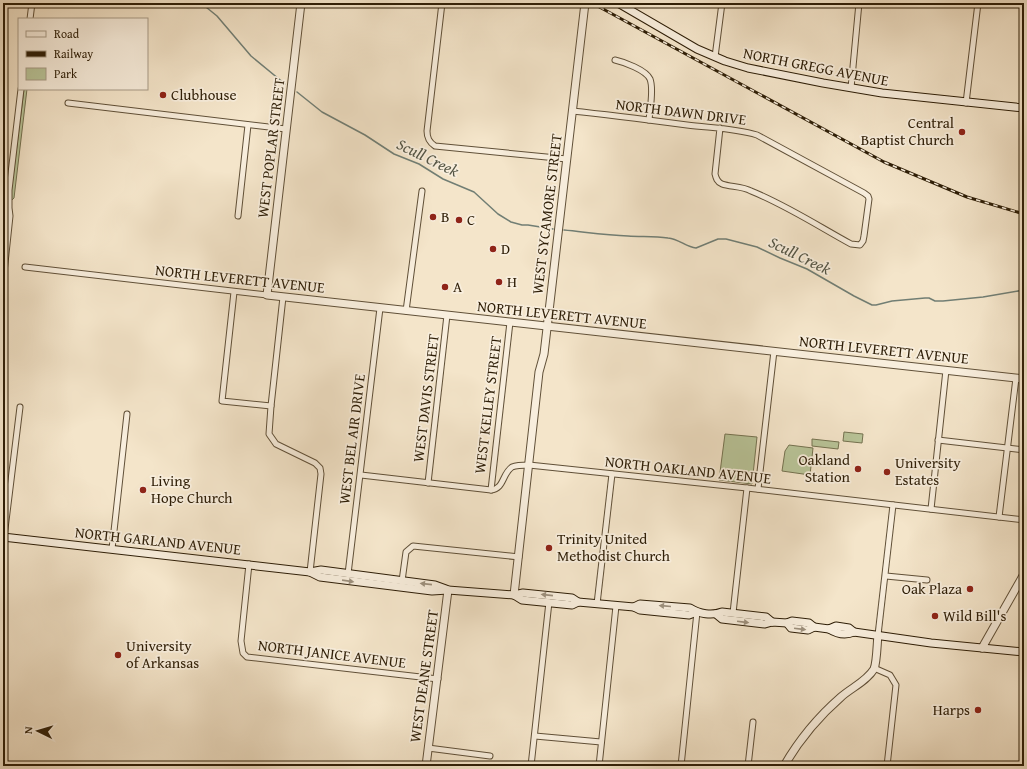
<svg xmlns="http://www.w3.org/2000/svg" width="1027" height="769" viewBox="0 0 1027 769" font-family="'Gentium Book Plus',serif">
  <rect width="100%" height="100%" fill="#f4e5ca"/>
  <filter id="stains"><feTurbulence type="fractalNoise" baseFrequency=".005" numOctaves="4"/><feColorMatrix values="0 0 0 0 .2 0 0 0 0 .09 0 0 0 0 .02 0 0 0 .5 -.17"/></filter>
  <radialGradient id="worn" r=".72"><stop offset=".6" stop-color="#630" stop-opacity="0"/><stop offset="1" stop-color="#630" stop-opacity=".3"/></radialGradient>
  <!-- green -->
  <g fill="#b9c599" stroke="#747250">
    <polygon points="24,89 27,89 14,198 10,202 3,202 3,198 6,198 11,193"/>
    <polygon points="844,432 863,434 862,443 843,441"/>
    <polygon points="725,434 757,437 752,484 719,480"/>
    <polygon points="812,439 839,442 838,449 812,446"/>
    <polygon points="789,445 813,448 810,475 782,471 785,451"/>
  </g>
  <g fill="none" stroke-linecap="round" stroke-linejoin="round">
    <!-- stream -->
    <g stroke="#717e74" stroke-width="1.5">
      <polyline points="201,3 217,16 251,56 285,84"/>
      <polyline points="297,92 322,112 365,135 394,154 419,164 443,179 474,192 498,214 511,222 522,225 528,225 553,229"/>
      <path d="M564 230C585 232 606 235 628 236 641 237 654 236 668 238 679 239 686 247 696 248L718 239H726L757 247 780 258 807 269 854 296 872 305H876L892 301 925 298H929L935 301H943L983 297 1024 290"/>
      <polyline points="3,760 17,766"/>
    </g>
    <!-- minor casing -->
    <g stroke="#605038" stroke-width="7">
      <g id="minor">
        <path d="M442 3 427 131C427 138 429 142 435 146L567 159"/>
        <polyline points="30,19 32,3"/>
        <polyline points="715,57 722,3"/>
        <path d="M615 60C624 62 646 70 650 79 654 89 650 109 649 120"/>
        <polyline points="851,88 859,3"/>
        <polyline points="68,103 286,129"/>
        <polyline points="966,103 978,3"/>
        <path d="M572 111C611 115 649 120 687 125 711 128 734 128 757 135L864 193 868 196 869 199 864 236 863 241 860 245 851 244C818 226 786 205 751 191 742 186 730 187 722 184 717 182 716 178 715 174L720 128"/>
        <polyline points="238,216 248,125"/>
        <polyline points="25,267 267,295"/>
        <polyline points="3,282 10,216 9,208 9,190 21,89"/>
        <polyline points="234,292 222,401 271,406"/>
        <polyline points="283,297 271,406 269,434 276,444 315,463 320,468 321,474 310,572"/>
        <polyline points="406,311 422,191"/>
        <polyline points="938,440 1024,450"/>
        <path d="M361 475 491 490C504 489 502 474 512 467 517 465 524 465 529 465L747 488 1024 520"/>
        <polyline points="428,483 447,315"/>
        <polyline points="758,489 774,351"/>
        <polyline points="491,490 510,322"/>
        <polyline points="931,509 946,370"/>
        <polyline points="999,517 1016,378"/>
        <polyline points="4,537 20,407"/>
        <polyline points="112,549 127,414"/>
        <polyline points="249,564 241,641 243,653 247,657 438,679"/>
        <polyline points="348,574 380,308"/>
        <polyline points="886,576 927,580"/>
        <polyline points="402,581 406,552 413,546 519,557"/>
        <polyline points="597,604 612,474"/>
        <polyline points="733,613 747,488"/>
        <polyline points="878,635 893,505"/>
        <polyline points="874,668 890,675 896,685 887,766"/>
        <polyline points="535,736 601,742"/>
        <polyline points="428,748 490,756"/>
        <polyline points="531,766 549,602"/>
        <polyline points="599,766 616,606"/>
        <polyline points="681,766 697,612"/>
        <polyline points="748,766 753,722"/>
      </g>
    </g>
    <!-- tertiary casing -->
    <g stroke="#605038" stroke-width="9">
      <g id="tertiary">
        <polyline points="301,3 267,295 1024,379"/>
        <polyline points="514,595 539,372 544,354 585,3"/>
        <polyline points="982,648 1024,574"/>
        <polyline points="426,766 448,590"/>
        <path d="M784 766C799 740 818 717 841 697 851 688 867 681 874 669 877 662 877 643 878 635"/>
      </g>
    </g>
    <!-- secondary casing -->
    <g stroke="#2e1e07" stroke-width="9">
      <g id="secondary">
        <polyline points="618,3 697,49 725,61 748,68 823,83 882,93 1024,108"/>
        <polyline points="3,537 310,572 320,577 432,591 448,590 514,595 523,593 572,598 578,602"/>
        <polyline points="310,572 321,570 435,585 446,589"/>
        <polyline points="514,595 522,600 572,605 578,602 634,607 640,610 689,615 697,612"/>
        <path d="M634 607 640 604 690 608C699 614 712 616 722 612L766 617 772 622"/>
        <polyline points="716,614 722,619 765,624 772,622 787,623 792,621 809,623 814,627"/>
        <polyline points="787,623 791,628 808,630 814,627 829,629 836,626 849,628 854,632"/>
        <path d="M829 629C837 634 845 636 854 632L931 643 1024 652"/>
      </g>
    </g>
    <!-- minor -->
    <use href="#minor" stroke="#f8eedd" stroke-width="5"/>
    <!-- tertiary -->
    <use href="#tertiary" stroke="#f8eedd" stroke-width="7"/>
    <!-- secondary -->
    <use href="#secondary" stroke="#f8eedd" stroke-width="7"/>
    <!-- rail casing -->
    <g stroke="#2e1e07" stroke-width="3">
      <polyline id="rail" points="592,3 884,162 967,197 1024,214"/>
    </g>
    <!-- rail -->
    <use href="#rail" stroke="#f8eedd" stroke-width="1.5" stroke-dasharray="4.5" stroke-linecap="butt"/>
  </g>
  <!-- one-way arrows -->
  <defs><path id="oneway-solid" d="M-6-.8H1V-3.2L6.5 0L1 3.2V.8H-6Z"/></defs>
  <g fill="#9d907d">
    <use href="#oneway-solid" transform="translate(348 581) rotate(8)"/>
    <use href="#oneway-solid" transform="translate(426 584) rotate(-174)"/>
    <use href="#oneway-solid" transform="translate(547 595) rotate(-174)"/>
    <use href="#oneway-solid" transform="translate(665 606) rotate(-175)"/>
    <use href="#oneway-solid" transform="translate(743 622) rotate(7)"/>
    <use href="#oneway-solid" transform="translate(800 629) rotate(7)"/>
  </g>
  <!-- markers -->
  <g fill="#8f2418" stroke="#f8eedd" stroke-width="1.5">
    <circle cx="163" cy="95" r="4"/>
    <circle cx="962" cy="132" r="4"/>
    <circle cx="433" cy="217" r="4"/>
    <circle cx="459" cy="220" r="4"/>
    <circle cx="493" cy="249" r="4"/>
    <circle cx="499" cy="282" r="4"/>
    <circle cx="445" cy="287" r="4"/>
    <circle cx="858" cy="469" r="4"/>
    <circle cx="887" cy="472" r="4"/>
    <circle cx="143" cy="490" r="4"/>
    <circle cx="549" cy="548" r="4"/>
    <circle cx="970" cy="589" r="4"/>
    <circle cx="935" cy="616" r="4"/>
    <circle cx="118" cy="655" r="4"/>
    <circle cx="978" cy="710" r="4"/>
  </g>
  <g text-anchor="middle" stroke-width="3.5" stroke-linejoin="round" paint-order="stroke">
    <!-- street labels -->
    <g font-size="15" fill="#2e1e07" stroke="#f8eedd">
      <text transform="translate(816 67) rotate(11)" y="5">NORTH GREGG AVENUE</text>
      <text transform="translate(681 112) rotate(7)" y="5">NORTH DAWN DRIVE</text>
      <text transform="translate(271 148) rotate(-83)" y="5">WEST POPLAR STREET</text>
      <text transform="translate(547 214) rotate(-83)" y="5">WEST SYCAMORE STREET</text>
      <text transform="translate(240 279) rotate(6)" y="5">NORTH LEVERETT AVENUE</text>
      <text transform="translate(562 315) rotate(6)" y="5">NORTH LEVERETT AVENUE</text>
      <text transform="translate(884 350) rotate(6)" y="5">NORTH LEVERETT AVENUE</text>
      <text transform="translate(426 398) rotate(-83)" y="5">WEST DAVIS STREET</text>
      <text transform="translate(488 405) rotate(-83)" y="5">WEST KELLEY STREET</text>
      <text transform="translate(352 439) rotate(-83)" y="5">WEST BEL AIR DRIVE</text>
      <text transform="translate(688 470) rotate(6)" y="5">NORTH OAKLAND AVENUE</text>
      <text transform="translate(158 541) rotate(6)" y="5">NORTH GARLAND AVENUE</text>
      <text transform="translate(332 654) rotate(7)" y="5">NORTH JANICE AVENUE</text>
      <text transform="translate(424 676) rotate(-82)" y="5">WEST DEANE STREET</text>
    </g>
    <!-- poi labels -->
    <g font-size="15" fill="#2e1e07" stroke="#f8eedd" text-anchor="start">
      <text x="171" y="100">Clubhouse</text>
      <text x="954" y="128" text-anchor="end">Central<tspan x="954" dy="17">Baptist Church</tspan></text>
      <text x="441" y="222">B</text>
      <text x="467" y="225">C</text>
      <text x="501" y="254">D</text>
      <text x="507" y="287">H</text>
      <text x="453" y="292">A</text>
      <text x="850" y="465" text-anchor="end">Oakland<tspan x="850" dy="17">Station</tspan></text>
      <text x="895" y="468">University<tspan x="895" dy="17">Estates</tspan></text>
      <text x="151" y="486">Living<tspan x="151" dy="17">Hope Church</tspan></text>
      <text x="557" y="544">Trinity United<tspan x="557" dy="17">Methodist Church</tspan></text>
      <text x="962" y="594" text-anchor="end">Oak Plaza</text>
      <text x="943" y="621">Wild Bill's</text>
      <text x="126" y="651">University<tspan x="126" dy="17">of Arkansas</tspan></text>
      <text x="970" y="715" text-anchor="end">Harps</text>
    </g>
    <!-- water labels -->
    <g font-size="16" font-style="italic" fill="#555646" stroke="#f8eedd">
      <text transform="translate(428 157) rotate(26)" y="6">Scull Creek</text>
      <text transform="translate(800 255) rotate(26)" y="6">Scull Creek</text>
    </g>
  </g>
  <!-- margin -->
  <rect width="1027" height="769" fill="none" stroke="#f4e5ca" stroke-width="16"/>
  <rect x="4" y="4" width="1019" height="761" fill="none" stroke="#2e1e07" stroke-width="2"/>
  <rect x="8" y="8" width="1011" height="753" fill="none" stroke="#2e1e07"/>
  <!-- legend -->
  <rect x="18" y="18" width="130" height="72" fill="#f8eedd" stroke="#a79b87"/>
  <rect x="26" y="31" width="20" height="6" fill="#f8eedd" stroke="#a79b87"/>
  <text x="54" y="38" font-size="12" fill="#2e1e07">Road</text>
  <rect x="26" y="51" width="20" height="6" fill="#2e1e07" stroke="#a79b87"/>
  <text x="54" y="58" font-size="12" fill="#2e1e07">Railway</text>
  <rect x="26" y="68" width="20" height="12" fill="#b9c599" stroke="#a79b87"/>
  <text x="54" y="78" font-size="12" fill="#2e1e07">Park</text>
  <!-- north arrow -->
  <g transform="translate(38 731) rotate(275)" stroke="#f8eedd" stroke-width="3" paint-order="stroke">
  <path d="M0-3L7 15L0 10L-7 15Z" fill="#2e1e07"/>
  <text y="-6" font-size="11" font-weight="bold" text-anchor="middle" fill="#2e1e07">N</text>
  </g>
  <rect width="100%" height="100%" filter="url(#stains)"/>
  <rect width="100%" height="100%" fill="url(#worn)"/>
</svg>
